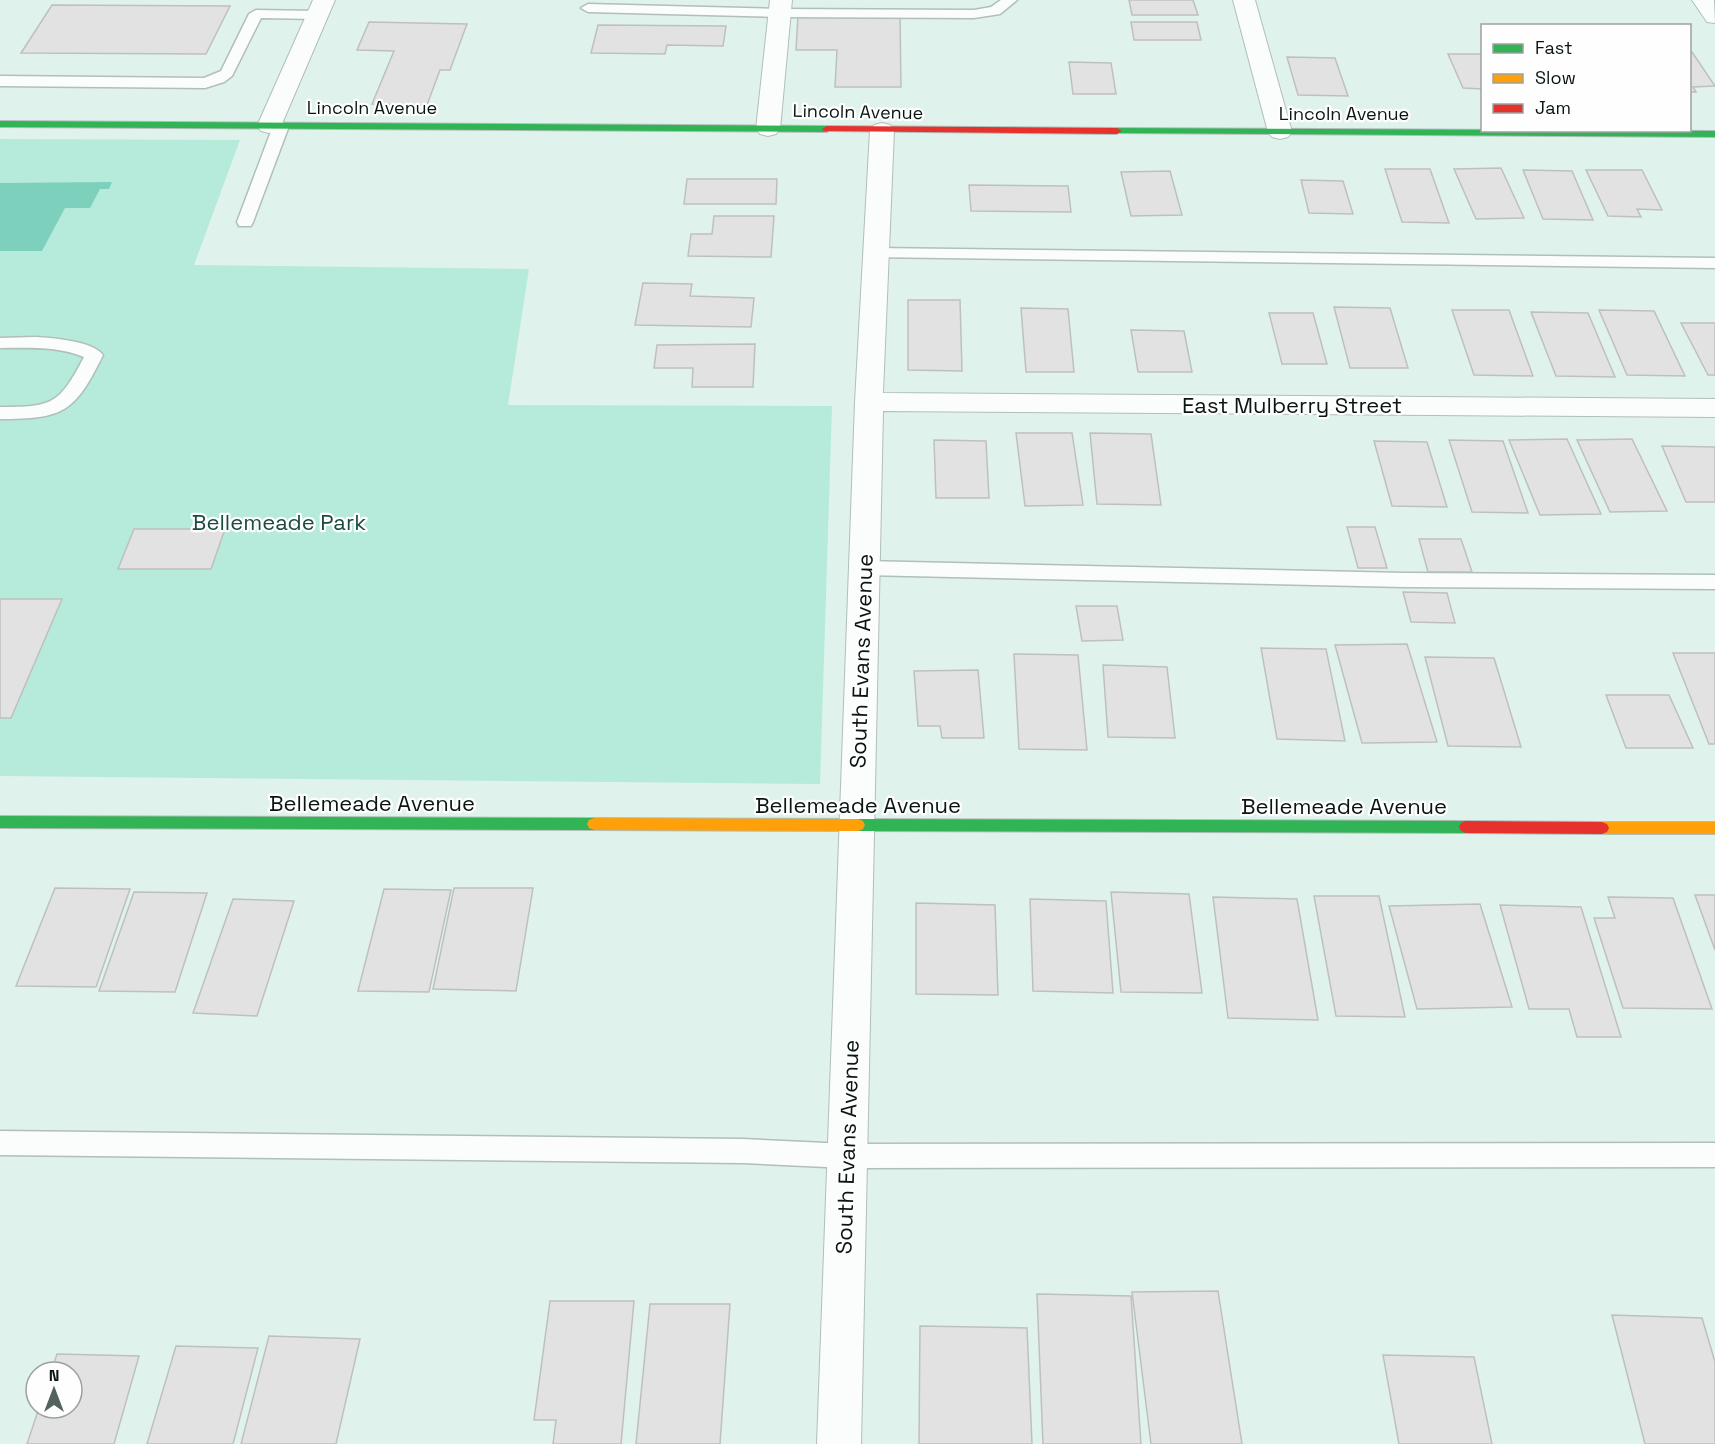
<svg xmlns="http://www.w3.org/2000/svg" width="1715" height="1444" viewBox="0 0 1715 1444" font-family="'Space Grotesk',sans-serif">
  <rect width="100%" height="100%" fill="#e0f2ec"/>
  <!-- green -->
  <polygon fill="#b6eadb" points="0,139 240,140 194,265 529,269 508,405 832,406 820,784 0,776"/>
  <!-- water -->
  <polygon fill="#7dd0bb" points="112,182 109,189 100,189 90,208 65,208 42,251 0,251 0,183"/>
  <!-- building -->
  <g fill="#e2e2e2" stroke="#bec0bf" stroke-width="1.5">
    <polygon points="1129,0 1193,0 1198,15 1132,15"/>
    <polygon points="52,5 230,6 206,54 21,53"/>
    <polygon points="798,16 900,16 901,87 835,87 837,50 796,50"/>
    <polygon points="369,22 467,24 450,70 440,70 427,105 372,104 394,51 357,50"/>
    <polygon points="1131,22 1197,22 1201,40 1134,40"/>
    <polygon points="598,25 726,26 723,46 667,45 665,54 591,53"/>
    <polygon points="1690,52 1692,52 1715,86 1693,87 1696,92 1690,92"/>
    <polygon points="1448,54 1482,54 1482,89 1463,88"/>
    <polygon points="1287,57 1335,58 1348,96 1298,95"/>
    <polygon points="1069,62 1111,63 1116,94 1073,94"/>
    <polygon points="1501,168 1524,218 1476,219 1454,169"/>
    <polygon points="1385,169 1430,169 1449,223 1402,222"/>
    <polygon points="1523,170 1572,171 1593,220 1543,219"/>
    <polygon points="1586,170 1642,170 1662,210 1637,209 1641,217 1608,216"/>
    <polygon points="1170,171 1182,215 1131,216 1121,172"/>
    <polygon points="687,179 777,179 776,204 684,204"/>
    <polygon points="1301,180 1343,181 1353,214 1309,213"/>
    <polygon points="969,185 1068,186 1071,212 971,211"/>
    <polygon points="714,216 774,216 771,257 688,256 691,234 712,234"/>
    <polygon points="643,283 692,284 690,296 754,298 751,327 635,325"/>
    <polygon points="908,300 960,300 962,371 908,370"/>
    <polygon points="1334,307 1390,308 1408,368 1350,368"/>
    <polygon points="1021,308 1068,309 1074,372 1026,372"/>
    <polygon points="1452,310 1509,310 1533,376 1474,375"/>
    <polygon points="1599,310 1654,311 1685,376 1627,375"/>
    <polygon points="1531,312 1588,313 1615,377 1556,376"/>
    <polygon points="1269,313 1313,313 1327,364 1282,364"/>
    <polygon points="1681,323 1715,323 1715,375 1708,375"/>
    <polygon points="1131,330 1184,331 1192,372 1138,372"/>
    <polygon points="755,344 753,387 692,387 693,368 654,368 657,345"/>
    <polygon points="1016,433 1072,433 1083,505 1025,506"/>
    <polygon points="1090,433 1151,434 1161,505 1097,504"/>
    <polygon points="1567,439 1601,514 1540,515 1509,440"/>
    <polygon points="1632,439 1667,511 1610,512 1577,440"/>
    <polygon points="934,440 986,441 989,498 936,498"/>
    <polygon points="1449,440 1503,441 1528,513 1472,512"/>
    <polygon points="1374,441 1427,442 1447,507 1392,506"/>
    <polygon points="1662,446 1715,447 1715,502 1686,502"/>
    <polygon points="1347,527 1375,527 1387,568 1358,568"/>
    <polygon points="134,529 225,529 211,569 118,569"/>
    <polygon points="1419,539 1461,539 1472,572 1428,572"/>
    <polygon points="1403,592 1447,593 1455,623 1411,622"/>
    <polygon points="0,599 62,599 11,718 0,718"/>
    <polygon points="1076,606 1117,606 1123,640 1082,641"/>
    <polygon points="1407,644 1437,742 1362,743 1335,645"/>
    <polygon points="1261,648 1326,649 1345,741 1277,739"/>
    <polygon points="1673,653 1715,653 1715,744 1709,744"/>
    <polygon points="1014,654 1078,655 1087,750 1019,749"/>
    <polygon points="1425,657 1494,658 1521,747 1448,746"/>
    <polygon points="1103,665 1167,667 1175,738 1108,737"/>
    <polygon points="978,670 984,738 942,738 940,726 918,726 914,671"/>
    <polygon points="1606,695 1669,695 1693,748 1626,748"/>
    <polygon points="55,888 130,889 96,987 16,986"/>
    <polygon points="454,888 533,888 516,991 433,989"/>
    <polygon points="384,889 451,890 429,992 358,991"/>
    <polygon points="134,892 207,893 175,992 99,991"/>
    <polygon points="1111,892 1189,894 1202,993 1121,992"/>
    <polygon points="1695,895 1715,895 1715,950"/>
    <polygon points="1314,896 1379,896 1405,1017 1336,1016"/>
    <polygon points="1213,897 1297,899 1318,1020 1228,1018"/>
    <polygon points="1608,897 1673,898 1712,1009 1623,1008 1594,918 1615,918"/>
    <polygon points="233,899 294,901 257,1016 193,1013"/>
    <polygon points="1030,899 1106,901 1113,993 1033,991"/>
    <polygon points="916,903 995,905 998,995 916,994"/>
    <polygon points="1480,904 1512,1007 1417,1009 1389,906"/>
    <polygon points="1500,905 1581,907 1621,1037 1577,1037 1569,1009 1529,1009"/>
    <polygon points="1218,1291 1242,1444 1151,1444 1132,1292"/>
    <polygon points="1037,1294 1131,1296 1141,1444 1043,1444"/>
    <polygon points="550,1301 634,1301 621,1444 553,1444 556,1420 534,1420"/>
    <polygon points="650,1304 730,1304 720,1444 636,1444"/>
    <polygon points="1612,1315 1702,1318 1715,1362 1715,1444 1645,1444"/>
    <polygon points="920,1326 1027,1328 1032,1444 919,1444"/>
    <polygon points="269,1336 360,1339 336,1444 241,1444"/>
    <polygon points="176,1346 258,1348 233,1444 147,1444"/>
    <polygon points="57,1354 139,1356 114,1444 27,1444 39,1408 72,1408 72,1372 51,1372"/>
    <polygon points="1383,1355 1474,1357 1492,1444 1399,1444"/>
  </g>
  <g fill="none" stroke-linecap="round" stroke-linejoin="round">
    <!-- lane casing -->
    <g stroke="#b1beba" stroke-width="3">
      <g id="lane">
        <polygon points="1001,0 1017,0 1000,14 974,18 779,17 588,12 581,8 588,4 779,9 974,10 991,7"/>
        <polygon points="256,10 318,11 325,15 318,19 261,18 232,76 224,82 205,88 0,86 0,76 204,78 221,71 249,14"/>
        <polygon points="281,121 289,126 253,222 251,226 239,226 237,222 273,126"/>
        <polygon points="874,248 1715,258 1715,268 868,257 865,253 868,249"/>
        <path d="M36 337C53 338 93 341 103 355 75 412 64 419 0 419V407C52 407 59 405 84 357 57 346 28 348 0 348V338Z"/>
        <polygon points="864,561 1404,573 1715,575 1715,589 1404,587 864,575 857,573 854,568 857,563"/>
        <polygon points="0,1131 743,1139 847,1144 1715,1143 1715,1167 847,1168 743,1163 0,1155"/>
      </g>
    </g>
    <!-- street casing -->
    <g stroke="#b1beba" stroke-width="2">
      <g id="street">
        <polygon points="313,0 335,0 281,126 277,131 269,133 261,131 257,126"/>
        <polygon points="770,0 792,0 780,129 776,134 768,136 760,134 756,129"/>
        <polygon points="1233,0 1255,0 1292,132 1288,137 1280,139 1272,137 1268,132"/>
        <polygon points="1692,0 1714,0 1715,23 1707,22"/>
        <polygon points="882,123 890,125 894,130 883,393 1715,399 1715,417 883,411 861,1444 817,1444 855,402 870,130 874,125"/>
      </g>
    </g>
    <!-- fast casing -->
    <g stroke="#b1beba" stroke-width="2">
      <g id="fast">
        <polygon points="0,121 827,126 832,129 827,132 0,127"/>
        <polygon points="1117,128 1715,131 1715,137 1114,133 1114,129"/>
        <polygon points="0,816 594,818 599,820 601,824 599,828 594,830 0,828"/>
        <polygon points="858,819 1466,821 1471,823 1473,827 1471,831 1466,833 858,831 853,829 851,825 853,821"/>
      </g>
    </g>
    <!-- slow casing -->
    <g stroke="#b1beba" stroke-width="2">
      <g id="slow">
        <polygon points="594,818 858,819 863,821 865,825 863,829 858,831 594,830 589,828 587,824 589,820"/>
        <polygon points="1602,822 1715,822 1715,834 1602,834 1597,832 1595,828 1597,824"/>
      </g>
    </g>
    <!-- jam casing -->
    <g stroke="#b1beba" stroke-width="2">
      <g id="jam">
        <polygon points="827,126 1117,128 1122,131 1117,134 824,131 822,129"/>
        <polygon points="1466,821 1602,822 1607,824 1609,828 1607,832 1602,834 1466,833 1461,831 1459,827 1461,823"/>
      </g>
    </g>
    <!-- lane -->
    <use href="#lane" fill="#fafdfc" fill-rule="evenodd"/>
    <!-- street -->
    <use href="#street" fill="#fafdfc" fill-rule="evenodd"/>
    <!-- fast -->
    <use href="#fast" fill="#30b455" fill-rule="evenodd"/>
    <!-- slow -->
    <use href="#slow" fill="#ff9f0a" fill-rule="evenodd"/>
    <!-- jam -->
    <use href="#jam" fill="#e5322d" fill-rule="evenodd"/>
  </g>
  <g text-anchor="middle" stroke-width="4.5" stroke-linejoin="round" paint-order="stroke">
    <!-- far-street labels -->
    <g font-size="18" fill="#091511" stroke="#fefefe">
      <text x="372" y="114">Lincoln Avenue</text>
      <text transform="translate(858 112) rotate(1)" y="6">Lincoln Avenue</text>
      <text x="1344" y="120">Lincoln Avenue</text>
    </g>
    <!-- street labels -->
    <g font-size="22" fill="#091511" stroke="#fefefe">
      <text x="1292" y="413">East Mulberry Street</text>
      <text transform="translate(861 661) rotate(-88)" y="8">South Evans Avenue</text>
      <text x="372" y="811">Bellemeade Avenue</text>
      <text x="858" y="813">Bellemeade Avenue</text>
      <text x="1344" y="814">Bellemeade Avenue</text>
      <text transform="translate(847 1147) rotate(-88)" y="8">South Evans Avenue</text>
    </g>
    <!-- park labels -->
    <g font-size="22" fill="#1b4a3f" stroke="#fefefe">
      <text x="279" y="530">Bellemeade Park</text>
    </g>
  </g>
  <!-- legend -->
  <rect x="1481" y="24" width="210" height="108" fill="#fefefe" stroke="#9ca19f" stroke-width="1.5"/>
  <rect x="1493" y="44" width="30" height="9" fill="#30b455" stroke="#9ca19f" stroke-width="1.5"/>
  <text x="1535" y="54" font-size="18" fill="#091511">Fast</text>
  <rect x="1493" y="74" width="30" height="9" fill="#ff9f0a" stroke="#9ca19f" stroke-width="1.5"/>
  <text x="1535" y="84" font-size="18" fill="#091511">Slow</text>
  <rect x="1493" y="104" width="30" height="9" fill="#e5322d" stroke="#9ca19f" stroke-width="1.5"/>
  <text x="1535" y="114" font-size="18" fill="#091511">Jam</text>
  <!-- north arrow -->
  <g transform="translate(54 1390)"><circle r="28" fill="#fefefe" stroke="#9ca19f" stroke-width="1.5"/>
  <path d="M0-4.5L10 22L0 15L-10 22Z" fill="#54625e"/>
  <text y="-9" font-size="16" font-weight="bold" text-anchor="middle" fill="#091511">N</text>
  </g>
</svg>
